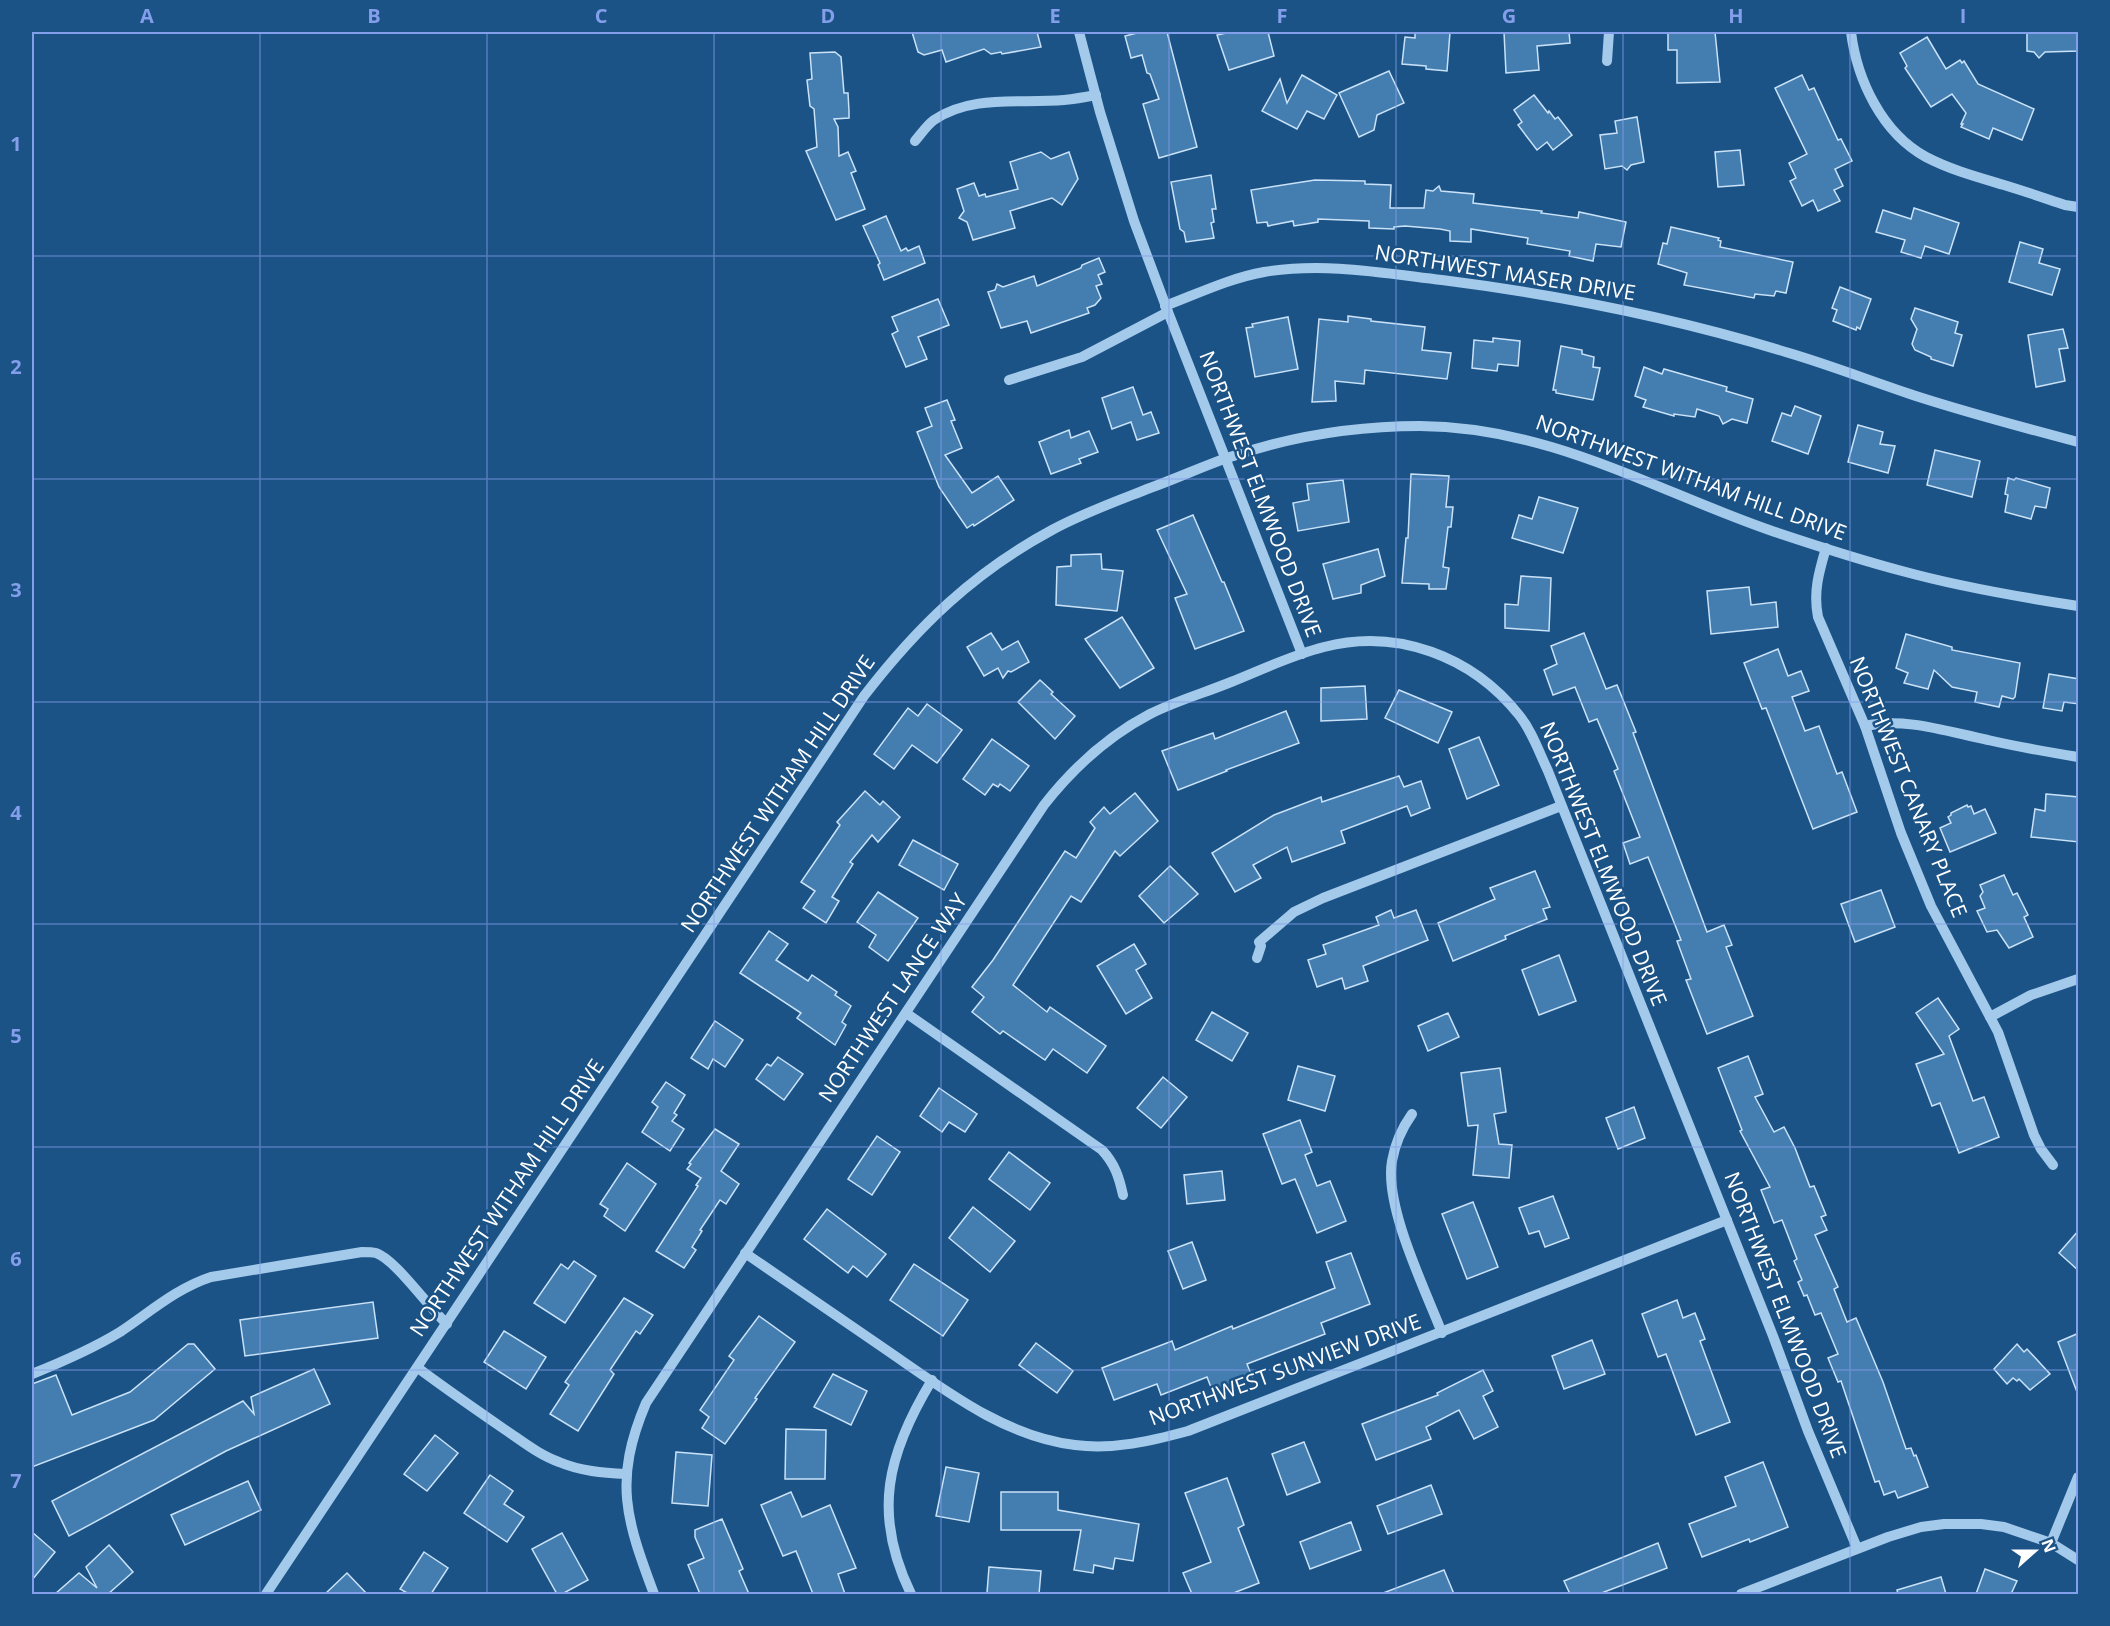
<svg xmlns="http://www.w3.org/2000/svg" width="2110" height="1626" viewBox="0 0 2110 1626" font-family="'Open Sans',sans-serif">
  <rect width="100%" height="100%" fill="#1c5386"/>
  <!-- building -->
  <g fill="#447daf" stroke="#c9e2f8" stroke-width="1.5">
    <polygon points="912,32 1037,32 1041,47 1002,54 1001,52 991,54 984,49 946,62 942,50 924,55 918,52"/>
    <polygon points="1141,32 1167,32 1197,147 1159,158 1143,104 1159,99 1150,74 1147,73 1142,55 1131,58 1125,36"/>
    <polygon points="1231,32 1268,32 1274,56 1229,70 1217,35"/>
    <polygon points="1415,32 1450,32 1447,71 1426,69 1426,66 1402,64 1405,37 1415,38"/>
    <polygon points="1504,32 1569,32 1570,43 1537,46 1539,70 1506,73"/>
    <polygon points="1668,32 1715,32 1720,82 1677,83 1677,50 1668,50"/>
    <polygon points="2027,32 2079,32 2079,51 2045,52 2039,58 2034,52 2027,51"/>
    <polygon points="1927,37 1946,69 1960,60 1962,63 1964,61 1978,84 2034,109 2022,140 1993,128 1989,139 1961,127 1963,124 1961,124 1966,113 1952,94 1931,107 1905,68 1907,66 1900,53"/>
    <polygon points="835,52 841,57 844,93 848,93 849,111 849,118 834,119 838,127 839,156 848,152 856,171 851,173 865,209 836,220 806,151 817,147 814,109 810,106 807,80 812,79 810,53"/>
    <polygon points="1389,71 1404,103 1377,115 1374,130 1359,137 1339,93"/>
    <polygon points="1302,75 1337,95 1324,119 1307,111 1297,129 1262,111 1280,79 1287,103"/>
    <polygon points="1802,75 1809,90 1814,88 1838,140 1841,139 1852,161 1835,169 1843,186 1834,190 1840,201 1818,211 1813,200 1802,206 1790,181 1796,178 1789,163 1807,154 1775,88"/>
    <polygon points="1534,95 1548,113 1549,111 1555,119 1558,117 1572,135 1553,150 1547,142 1537,150 1518,125 1522,122 1514,110"/>
    <polygon points="1637,117 1644,162 1631,165 1627,170 1622,166 1605,169 1600,135 1617,133 1615,121"/>
    <polygon points="1740,150 1744,185 1718,187 1715,152"/>
    <polygon points="1041,152 1051,159 1069,152 1078,179 1062,205 1052,198 1010,211 1015,228 973,240 967,222 959,218 964,211 957,189 974,183 979,196 985,194 986,197 1018,189 1010,162"/>
    <polygon points="1211,175 1216,209 1212,209 1214,222 1211,223 1214,238 1186,242 1184,232 1180,229 1171,182"/>
    <polygon points="1315,180 1365,181 1365,184 1391,185 1390,208 1424,208 1426,190 1433,191 1439,186 1441,191 1474,194 1473,203 1542,211 1541,213 1578,218 1579,212 1626,222 1621,247 1596,244 1593,261 1569,256 1570,251 1527,244 1528,238 1471,229 1471,242 1450,241 1450,231 1440,229 1405,226 1394,227 1394,229 1369,228 1369,221 1318,219 1318,222 1294,226 1293,221 1268,226 1267,222 1257,223 1251,190"/>
    <polygon points="1914,208 1959,223 1949,254 1925,246 1921,258 1901,252 1905,240 1876,232 1883,210 1911,219"/>
    <polygon points="886,216 901,251 906,248 908,251 919,246 925,263 884,280 878,265 880,263 863,226"/>
    <polygon points="1671,227 1719,238 1718,240 1721,241 1720,247 1793,262 1786,293 1776,291 1774,296 1755,294 1754,298 1684,285 1687,273 1658,264 1663,243 1667,244"/>
    <polygon points="2020,242 2043,249 2039,263 2060,269 2052,295 2009,282"/>
    <polygon points="1099,258 1105,272 1098,275 1102,284 1096,286 1101,298 1095,305 1087,308 1089,313 1031,333 1027,321 1001,328 988,292 995,290 997,284 1003,287 1034,276 1037,286 1081,268 1082,265"/>
    <polygon points="1840,287 1871,299 1860,329 1857,327 1856,330 1833,321 1837,310 1832,308"/>
    <polygon points="938,299 949,325 918,337 927,359 906,367 892,334 898,331 892,317"/>
    <polygon points="1915,308 1958,322 1955,333 1962,335 1953,366 1931,359 1931,357 1915,350 1912,344 1917,329 1911,319"/>
    <polygon points="1348,316 1371,319 1371,321 1425,327 1422,350 1451,353 1447,379 1365,370 1364,384 1335,381 1336,401 1312,402 1319,319 1348,322"/>
    <polygon points="1288,317 1298,369 1255,377 1246,328 1253,327 1252,324"/>
    <polygon points="2063,329 2068,348 2059,349 2065,381 2036,387 2028,335"/>
    <polygon points="1493,338 1520,341 1518,366 1498,364 1497,371 1472,368 1474,340 1493,342"/>
    <polygon points="1561,346 1582,350 1582,354 1594,357 1593,367 1600,368 1593,400 1556,393 1556,390 1553,390"/>
    <polygon points="1644,367 1662,374 1664,369 1727,387 1726,391 1753,399 1747,423 1732,419 1723,424 1719,416 1697,409 1695,417 1674,414 1674,416 1643,407 1646,400 1635,396"/>
    <polygon points="1133,387 1143,415 1151,412 1159,433 1137,440 1131,422 1112,429 1102,398"/>
    <polygon points="947,400 955,420 951,421 962,448 945,455 972,493 998,476 1014,500 974,526 973,524 967,528 939,487 917,432 932,426 925,408"/>
    <polygon points="1795,406 1821,416 1808,454 1772,441 1782,413 1791,416"/>
    <polygon points="1858,425 1883,432 1880,444 1895,446 1888,473 1848,462"/>
    <polygon points="1069,430 1071,438 1089,431 1098,452 1079,459 1081,463 1051,474 1039,442"/>
    <polygon points="1935,450 1980,461 1972,497 1927,485"/>
    <polygon points="1411,474 1449,476 1446,507 1453,507 1451,527 1448,527 1443,567 1449,568 1446,589 1429,589 1429,584 1402,583 1406,538 1408,538"/>
    <polygon points="2008,478 2014,480 2016,478 2050,488 2046,508 2035,506 2031,519 2005,512 2008,495 2005,494"/>
    <polygon points="1343,480 1349,522 1298,531 1293,503 1309,500 1307,484"/>
    <polygon points="1539,497 1578,508 1563,553 1512,538 1519,515 1532,519"/>
    <polygon points="1193,515 1222,582 1224,582 1244,631 1195,649 1175,598 1187,594 1157,530"/>
    <polygon points="1378,549 1385,576 1361,585 1361,593 1333,599 1323,564"/>
    <polygon points="1101,554 1102,569 1123,571 1117,611 1056,605 1057,567 1071,566 1071,555"/>
    <polygon points="1521,576 1551,578 1549,631 1505,628 1505,604 1518,605"/>
    <polygon points="1749,587 1751,605 1776,602 1778,627 1711,634 1707,591"/>
    <polygon points="1122,617 1154,668 1120,688 1085,639"/>
    <polygon points="991,633 1002,650 1018,641 1029,662 1011,672 1008,671 1003,678 998,668 984,676 967,647"/>
    <polygon points="1584,633 1606,689 1617,685 1636,732 1633,733 1707,932 1724,925 1732,945 1726,947 1753,1016 1707,1034 1686,980 1691,979 1677,941 1681,940 1648,857 1630,864 1623,843 1640,837 1614,771 1618,769 1597,719 1589,722 1575,687 1553,695 1544,670 1557,664 1551,646"/>
    <polygon points="1906,634 1952,647 1952,650 2020,663 2015,697 2013,699 2002,696 1999,707 1975,702 1977,692 1952,687 1934,670 1928,689 1904,683 1908,673 1896,668"/>
    <polygon points="1778,649 1788,676 1801,671 1809,691 1792,697 1805,731 1819,726 1837,774 1842,772 1857,812 1813,829 1766,708 1762,709 1744,663"/>
    <polygon points="2049,674 2079,679 2079,704 2064,702 2062,711 2043,708"/>
    <polygon points="1040,680 1053,692 1051,694 1075,716 1055,739 1018,702"/>
    <polygon points="1365,686 1367,719 1321,721 1321,688"/>
    <polygon points="1399,690 1452,712 1438,743 1385,718"/>
    <polygon points="927,704 962,730 937,763 912,745 894,769 874,754 908,708 918,716"/>
    <polygon points="1286,711 1299,743 1226,770 1227,771 1178,790 1162,751 1213,733 1215,739"/>
    <polygon points="1479,737 1499,785 1467,799 1449,749"/>
    <polygon points="992,739 1029,766 1010,791 1000,784 998,787 993,784 985,795 963,779"/>
    <polygon points="1399,776 1404,787 1421,781 1430,808 1411,816 1407,806 1341,831 1345,843 1292,862 1287,847 1253,865 1261,878 1235,892 1212,853 1274,815 1321,797 1322,802"/>
    <polygon points="865,791 880,805 883,801 900,817 878,842 872,835 850,862 853,864 832,897 839,901 826,923 803,908 815,891 801,882 840,825 837,822"/>
    <polygon points="1135,793 1158,821 1120,856 1115,851 1081,902 1071,896 1013,985 1047,1012 1050,1007 1106,1046 1087,1073 1053,1049 1045,1060 1003,1031 1000,1034 972,1012 984,997 972,987 993,960 1065,851 1076,858 1095,828 1090,822 1104,807 1110,814"/>
    <polygon points="2046,794 2079,797 2079,842 2031,837 2035,809 2045,811"/>
    <polygon points="1967,805 1968,807 1971,806 1974,814 1985,809 1996,833 1950,852 1940,828 1951,823 1948,817 1951,815 1951,813"/>
    <polygon points="913,840 958,864 944,890 899,865"/>
    <polygon points="1170,866 1198,894 1164,923 1139,896"/>
    <polygon points="1535,871 1550,907 1543,909 1547,919 1505,936 1506,939 1453,961 1438,923 1495,899 1490,888"/>
    <polygon points="2004,875 2013,895 2017,893 2028,915 2024,917 2033,937 2009,948 1997,930 1987,932 1977,911 1985,908 1980,896 1983,892 1980,885"/>
    <polygon points="1881,890 1895,927 1855,942 1841,904"/>
    <polygon points="878,892 918,918 888,961 869,947 876,935 857,922"/>
    <polygon points="1391,910 1394,918 1416,910 1428,940 1363,966 1368,981 1345,989 1342,978 1317,987 1308,960 1326,954 1323,945 1379,925 1376,917"/>
    <polygon points="769,931 788,944 776,960 808,981 812,975 837,992 835,995 851,1006 842,1022 846,1025 835,1045 797,1018 801,1013 740,973"/>
    <polygon points="1134,944 1146,964 1136,970 1152,998 1126,1014 1097,966"/>
    <polygon points="1559,955 1576,1001 1539,1015 1522,970"/>
    <polygon points="1938,998 1959,1029 1949,1036 1973,1101 1984,1097 1999,1137 1959,1153 1940,1103 1932,1106 1916,1064 1944,1054 1916,1013"/>
    <polygon points="1212,1012 1248,1033 1232,1061 1196,1040"/>
    <polygon points="1448,1013 1459,1037 1428,1051 1418,1026"/>
    <polygon points="715,1021 743,1040 725,1067 713,1059 708,1069 691,1058"/>
    <polygon points="1748,1056 1763,1094 1755,1097 1774,1132 1784,1127 1795,1148 1810,1187 1814,1186 1826,1215 1821,1217 1827,1230 1815,1235 1838,1287 1834,1289 1847,1322 1856,1318 1883,1382 1906,1449 1911,1448 1914,1456 1916,1455 1928,1487 1898,1498 1895,1491 1884,1495 1879,1481 1875,1482 1841,1381 1838,1382 1828,1358 1838,1354 1821,1313 1815,1315 1807,1295 1804,1296 1798,1282 1802,1280 1794,1261 1797,1259 1782,1220 1774,1223 1761,1190 1770,1187 1740,1131 1742,1130 1718,1068"/>
    <polygon points="778,1057 803,1074 784,1100 756,1079 767,1064 771,1066"/>
    <polygon points="1298,1066 1335,1076 1325,1111 1288,1100"/>
    <polygon points="1500,1068 1506,1112 1494,1114 1499,1144 1512,1145 1509,1178 1473,1175 1478,1125 1468,1126 1461,1073"/>
    <polygon points="1163,1077 1187,1097 1161,1128 1137,1108"/>
    <polygon points="666,1082 685,1095 674,1113 677,1115 672,1121 684,1129 670,1151 642,1132 658,1107 652,1102"/>
    <polygon points="939,1088 977,1114 965,1132 949,1122 942,1132 920,1116"/>
    <polygon points="1634,1107 1645,1138 1618,1149 1606,1118"/>
    <polygon points="1300,1120 1312,1152 1305,1155 1317,1186 1330,1181 1346,1221 1317,1233 1295,1179 1282,1184 1263,1134"/>
    <polygon points="715,1129 739,1144 721,1171 739,1184 726,1204 720,1200 700,1230 702,1231 692,1247 696,1250 684,1268 656,1251 698,1186 696,1185 701,1178 687,1169 691,1164 689,1163"/>
    <polygon points="877,1136 900,1152 872,1195 848,1179"/>
    <polygon points="1009,1152 1050,1183 1030,1210 989,1179"/>
    <polygon points="627,1163 656,1184 625,1231 604,1216 608,1209 600,1204"/>
    <polygon points="1222,1171 1225,1200 1187,1204 1184,1175"/>
    <polygon points="1553,1196 1569,1238 1545,1247 1539,1231 1529,1234 1519,1208"/>
    <polygon points="1473,1202 1498,1267 1467,1279 1442,1214"/>
    <polygon points="973,1207 1015,1241 990,1272 949,1238"/>
    <polygon points="827,1209 886,1254 867,1277 853,1266 848,1273 804,1239"/>
    <polygon points="2079,1230 2079,1271 2059,1253"/>
    <polygon points="1192,1242 1206,1280 1183,1289 1168,1251"/>
    <polygon points="1351,1253 1370,1304 1321,1323 1325,1334 1247,1364 1253,1379 1214,1395 1207,1377 1161,1395 1157,1384 1114,1400 1102,1368 1172,1341 1175,1350 1232,1326 1233,1329 1335,1288 1326,1262"/>
    <polygon points="574,1261 596,1276 565,1323 534,1303 561,1264 568,1269"/>
    <polygon points="914,1264 968,1300 943,1336 890,1300"/>
    <polygon points="624,1298 653,1315 640,1334 636,1331 610,1370 614,1374 578,1431 550,1414 569,1385 565,1382"/>
    <polygon points="1677,1300 1683,1318 1695,1313 1705,1339 1700,1341 1730,1422 1696,1435 1666,1354 1658,1357 1642,1314"/>
    <polygon points="373,1302 378,1338 245,1356 240,1320"/>
    <polygon points="759,1316 795,1342 755,1398 757,1399 725,1444 702,1428 709,1417 700,1410 734,1360 729,1356"/>
    <polygon points="504,1331 546,1357 526,1389 484,1362"/>
    <polygon points="2079,1333 2079,1391 2077,1392 2058,1342"/>
    <polygon points="1592,1340 1605,1374 1564,1389 1552,1356"/>
    <polygon points="1036,1343 1073,1371 1057,1393 1019,1365"/>
    <polygon points="188,1344 194,1344 215,1369 154,1420 32,1467 32,1384 56,1375 72,1415 130,1392"/>
    <polygon points="2017,1344 2024,1352 2027,1349 2050,1374 2030,1390 2019,1379 2017,1381 2013,1378 2007,1384 1994,1369"/>
    <polygon points="314,1369 330,1404 226,1451 69,1536 52,1501 243,1401 254,1414 251,1397"/>
    <polygon points="1483,1370 1493,1391 1483,1396 1498,1427 1474,1439 1459,1410 1426,1427 1431,1439 1376,1460 1362,1424 1438,1395 1437,1393"/>
    <polygon points="833,1374 867,1391 851,1425 814,1407"/>
    <polygon points="786,1429 826,1430 825,1479 785,1479"/>
    <polygon points="435,1435 458,1453 427,1491 404,1474"/>
    <polygon points="1304,1442 1320,1482 1287,1495 1272,1454"/>
    <polygon points="676,1452 712,1455 708,1506 672,1503"/>
    <polygon points="1763,1462 1788,1527 1750,1542 1749,1539 1702,1557 1689,1524 1736,1506 1725,1477"/>
    <polygon points="946,1467 979,1473 969,1522 936,1516"/>
    <polygon points="490,1475 513,1491 504,1504 524,1517 507,1542 464,1513"/>
    <polygon points="1227,1478 1244,1525 1238,1528 1259,1583 1231,1594 1192,1594 1183,1573 1211,1562 1185,1493"/>
    <polygon points="248,1481 261,1510 185,1545 171,1515"/>
    <polygon points="1431,1485 1442,1514 1388,1534 1377,1506"/>
    <polygon points="791,1492 802,1517 830,1505 856,1568 838,1574 845,1594 813,1594 796,1551 783,1556 761,1505"/>
    <polygon points="1001,1492 1058,1492 1058,1510 1139,1524 1133,1561 1115,1558 1113,1569 1094,1565 1093,1573 1074,1570 1081,1530 1001,1530"/>
    <polygon points="722,1519 743,1569 739,1571 749,1594 700,1594 688,1565 704,1558 695,1537 695,1530"/>
    <polygon points="1351,1522 1361,1550 1310,1569 1300,1542"/>
    <polygon points="32,1532 55,1552 32,1580"/>
    <polygon points="562,1533 588,1580 562,1594 557,1594 532,1549"/>
    <polygon points="1658,1543 1667,1568 1599,1594 1570,1594 1564,1581"/>
    <polygon points="109,1545 133,1572 108,1594 55,1594 79,1573 97,1588 86,1567"/>
    <polygon points="424,1552 448,1568 431,1594 409,1594 400,1589"/>
    <polygon points="989,1567 1041,1571 1039,1594 990,1594 987,1593"/>
    <polygon points="1985,1569 2017,1581 2011,1594 1976,1594"/>
    <polygon points="1444,1570 1454,1594 1384,1594 1383,1593"/>
    <polygon points="347,1573 367,1594 325,1594"/>
    <polygon points="1941,1577 1946,1594 1898,1594 1897,1590"/>
  </g>
  <g fill="none" stroke-linecap="round" stroke-linejoin="round">
    <!-- minor -->
    <g stroke="#a4caeb" stroke-width="10">
      <polyline points="1079,32 1100,112 1134,221 1168,312 1302,654"/>
      <path d="M1851 32C1857 80 1882 133 1926 157 1951 170 1977 177 2004 185 2024 191 2044 198 2065 205L2078 207"/>
      <polyline points="1607,61 1609,32"/>
      <path d="M915 141C921 134 927 125 934 120 972 94 1021 104 1064 100 1075 99 1086 97 1096 95"/>
      <path d="M1165 306C1197 294 1230 278 1264 272 1324 262 1383 273 1442 280 1560 295 1676 318 1789 353 1833 366 1876 383 1919 397 1972 414 2025 428 2078 442"/>
      <polyline points="1009,380 1082,357 1168,312"/>
      <path d="M1826 548C1819 572 1813 592 1818 617L1865 726 1901 833 1931 906 1998 1032 2034 1135 2041 1149 2053 1165"/>
      <path d="M1865 726C1905 717 1948 732 1988 740 2018 747 2048 752 2078 757"/>
      <polyline points="1257,958 1261,946 1259,942 1294,912 1323,898 1561,806"/>
      <path d="M906 1013 1102 1150C1115 1164 1119 1177 1123 1195"/>
      <polyline points="1990,1017 2031,995 2078,979"/>
      <path d="M1412 1114C1402 1128 1395 1144 1392 1161 1384 1206 1425 1289 1442 1333"/>
      <path d="M745 1253C792 1285 838 1317 885 1349 942 1388 1004 1437 1075 1445 1114 1450 1151 1441 1188 1431L1727 1220"/>
      <path d="M418 1368C446 1389 475 1409 504 1429 522 1441 539 1455 559 1462 580 1471 603 1473 626 1474"/>
      <path d="M32 1374C62 1362 92 1349 120 1332 150 1312 177 1288 211 1277L362 1252C366 1252 372 1252 376 1253 395 1259 429 1308 447 1324"/>
      <polyline points="2051,1543 2078,1477"/>
      <path d="M266 1594 864 696C918 626 974 572 1052 530 1083 513 1117 501 1150 488 1175 479 1199 468 1224 459 1287 437 1354 426 1420 426 1552 427 1655 491 1775 532 1817 546 1860 560 1902 571 1960 587 2019 597 2078 606"/>
      <path d="M654 1594C626 1519 613 1481 646 1403L1044 805C1073 768 1108 736 1150 714 1176 701 1204 693 1231 682 1261 670 1292 655 1324 647 1397 628 1472 656 1519 715 1532 731 1539 752 1548 771L1773 1336 1808 1431 1857 1548"/>
      <path d="M911 1594C872 1514 887 1454 932 1380"/>
      <polyline points="1741,1594 1888,1537 1921,1527 1944,1524 1981,1524 2004,1527 2051,1543 2078,1560"/>
    </g>
  </g>
  <!-- grid -->
  <path fill="none" stroke="#839eea" stroke-width="1.5" stroke-opacity="0.55" d="M260 32V1594M487 32V1594M714 32V1594M941 32V1594M1169 32V1594M1396 32V1594M1623 32V1594M1850 32V1594M32 256H2078M32 479H2078M32 702H2078M32 924H2078M32 1147H2078M32 1370H2078"/>
  <g text-anchor="middle" stroke-width="5" stroke-linejoin="round" paint-order="stroke">
    <!-- street labels -->
    <g font-size="21" fill="#fff" stroke="#1c5386">
      <text transform="translate(1505 273) rotate(9)" y="7">NORTHWEST MASER DRIVE</text>
      <text transform="translate(1691 478) rotate(20)" y="7">NORTHWEST WITHAM HILL DRIVE</text>
      <text transform="translate(1260 494) rotate(69)" y="7">NORTHWEST ELMWOOD DRIVE</text>
      <text transform="translate(1908 787) rotate(68)" y="7">NORTHWEST CANARY PLACE</text>
      <text transform="translate(778 794) rotate(-56)" y="7">NORTHWEST WITHAM HILL DRIVE</text>
      <text transform="translate(1603 864) rotate(68)" y="7">NORTHWEST ELMWOOD DRIVE</text>
      <text transform="translate(893 998) rotate(-56)" y="7">NORTHWEST LANCE WAY</text>
      <text transform="translate(507 1198) rotate(-56)" y="7">NORTHWEST WITHAM HILL DRIVE</text>
      <text transform="translate(1785 1315) rotate(69)" y="7">NORTHWEST ELMWOOD DRIVE</text>
      <text transform="translate(1285 1370) rotate(-20)" y="7">NORTHWEST SUNVIEW DRIVE</text>
    </g>
  </g>
  <!-- border -->
  <rect width="2110" height="1626" fill="none" stroke="#1c5386" stroke-width="66"/>
  <!-- north arrow -->
  <g transform="translate(2035 1551) rotate(69)" stroke="#1c5386" stroke-width="4.5" paint-order="stroke">
  <path d="M0-4.5L10 22L0 15L-10 22Z" fill="#ffffff"/>
  <text y="-9" font-size="16" font-weight="bold" text-anchor="middle" fill="#ffffff">N</text>
  </g>
  <rect x="33" y="33" width="2044" height="1560" fill="none" stroke="#839eea" stroke-width="2"/>
  <g font-size="20" text-anchor="middle" font-weight="bold" fill="#839eea">
    <text x="147" y="23">A</text>
    <text x="374" y="23">B</text>
    <text x="601" y="23">C</text>
    <text x="828" y="23">D</text>
    <text x="1055" y="23">E</text>
    <text x="1282" y="23">F</text>
    <text x="1509" y="23">G</text>
    <text x="1736" y="23">H</text>
    <text x="1963" y="23">I</text>
    <text x="16" y="151">1</text>
    <text x="16" y="374">2</text>
    <text x="16" y="597">3</text>
    <text x="16" y="820">4</text>
    <text x="16" y="1043">5</text>
    <text x="16" y="1266">6</text>
    <text x="16" y="1488">7</text>
  </g>
</svg>
